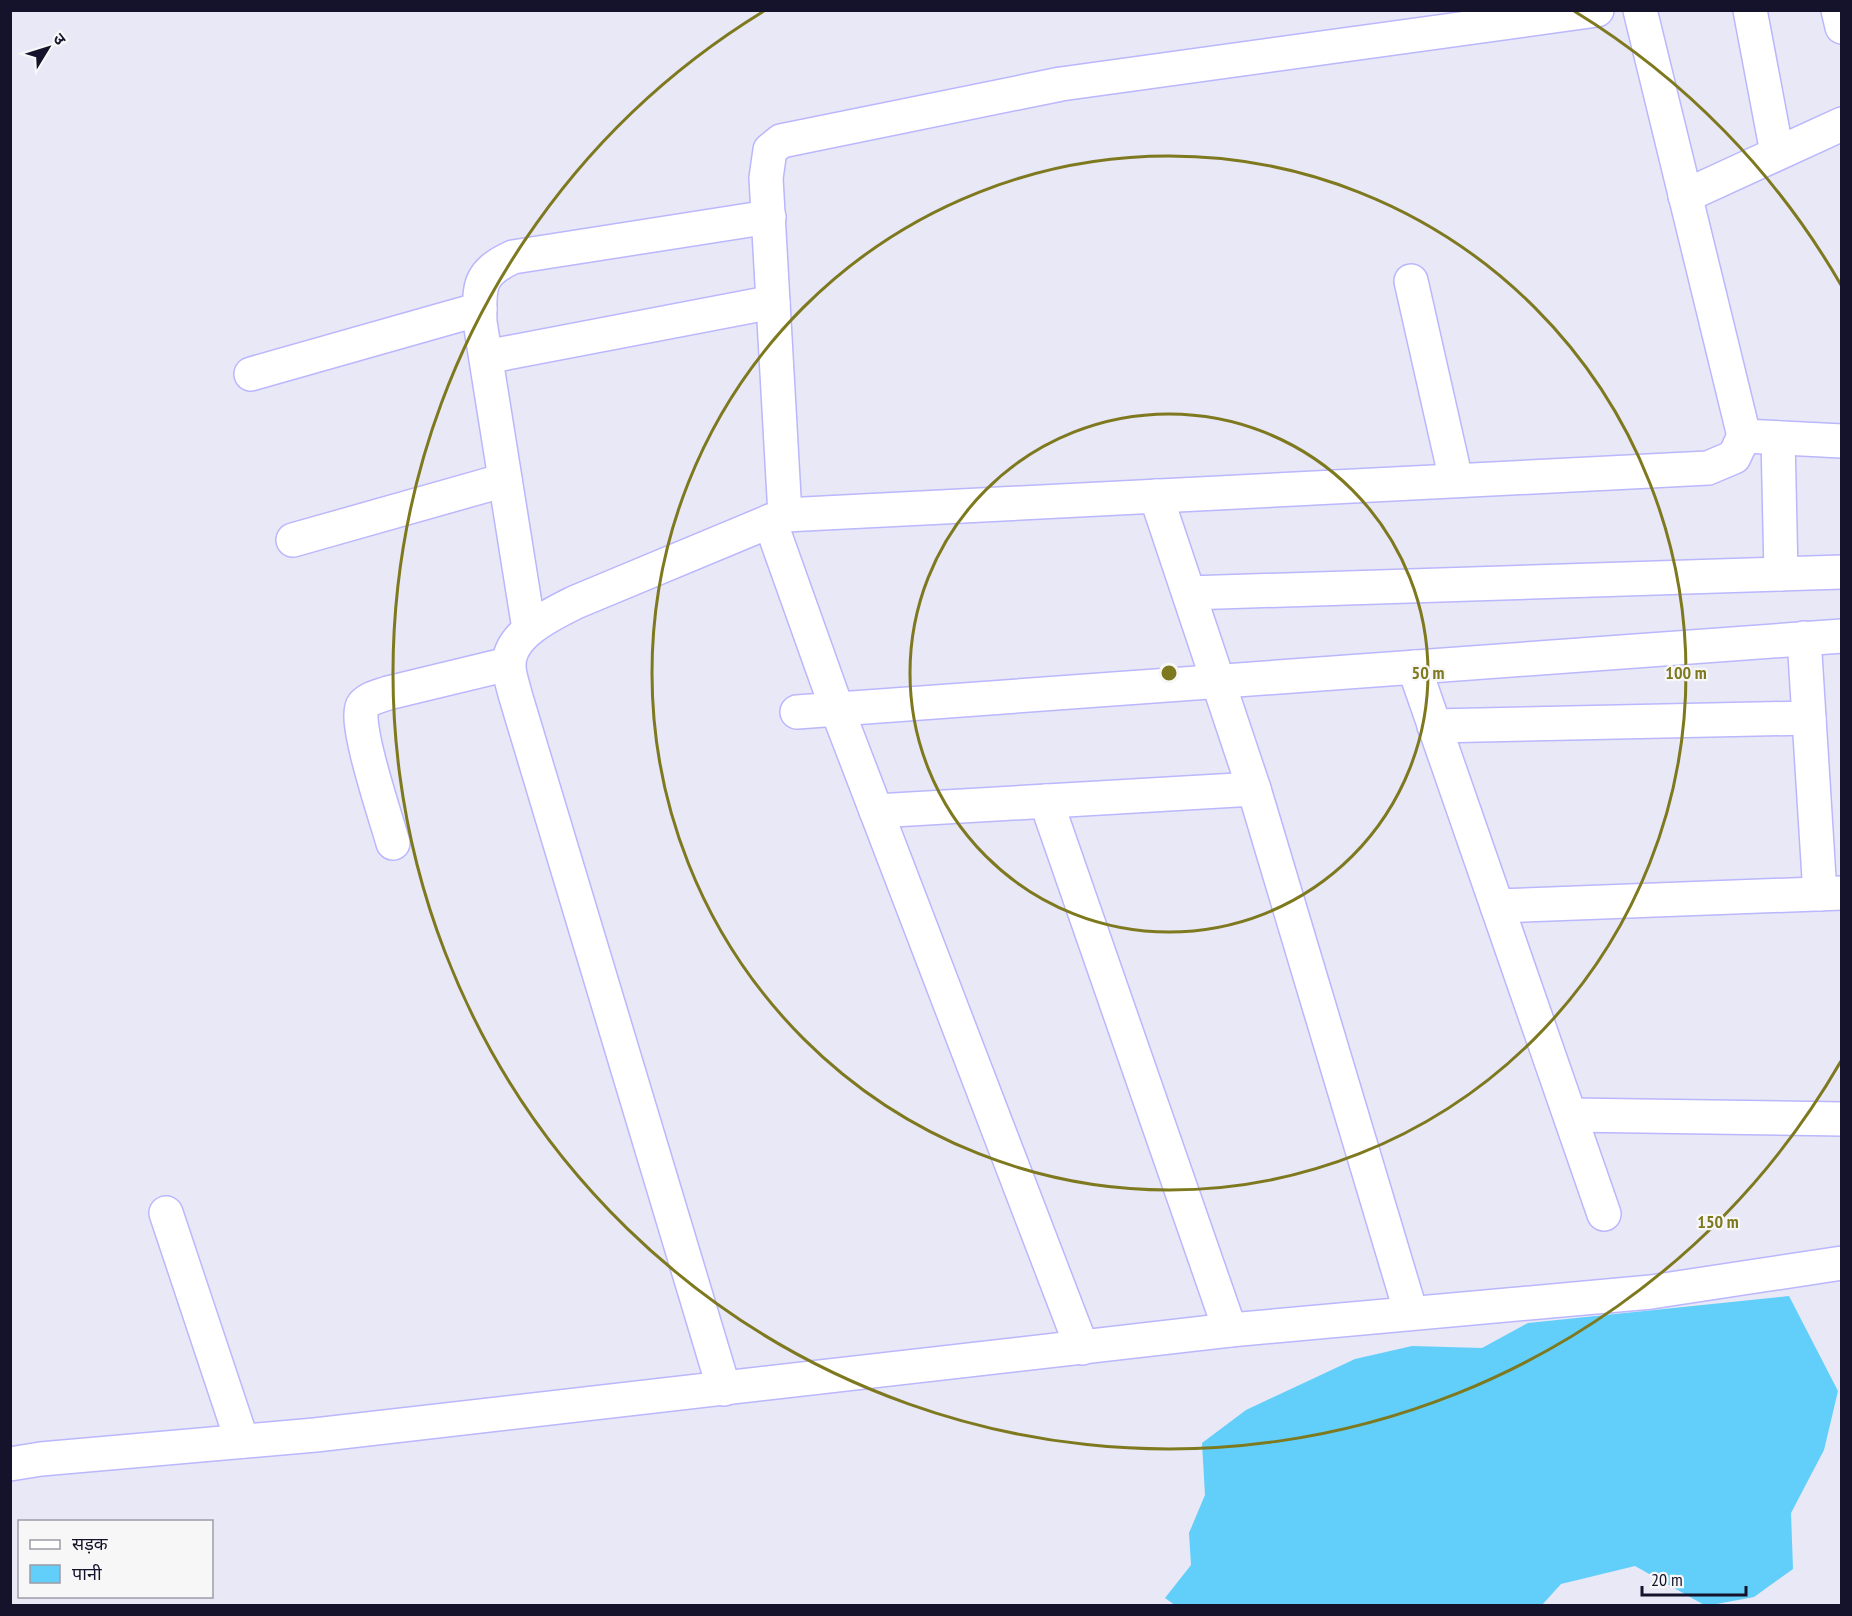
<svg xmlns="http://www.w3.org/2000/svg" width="1852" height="1616" viewBox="0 0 1852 1616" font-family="'PT Sans Narrow','Noto Sans Devanagari',sans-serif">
  <rect width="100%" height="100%" fill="#e8e8f7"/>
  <!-- water -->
  <polygon fill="#61cff9" points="1789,1296 1838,1391 1824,1450 1791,1513 1793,1569 1754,1597 1706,1606 1635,1566 1561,1584 1542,1605 1176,1606 1165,1598 1191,1565 1189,1533 1205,1495 1202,1443 1246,1410 1355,1359 1412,1346 1482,1348 1528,1323"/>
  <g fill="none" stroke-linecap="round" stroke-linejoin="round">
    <!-- minor casing -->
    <g stroke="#bab7fd" stroke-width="36">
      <g id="minor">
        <polyline points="1640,10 1744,436 1842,441"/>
        <polyline points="1750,10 1777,153"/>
        <polyline points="1838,10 1842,27"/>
        <polyline points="1685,196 1842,124"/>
        <polyline points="1411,281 1456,480"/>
        <polyline points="486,357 773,302"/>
        <polyline points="251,374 480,309"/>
        <polyline points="1778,438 1781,574"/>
        <polyline points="1156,496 1254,789 1411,1313"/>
        <polyline points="785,515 766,178 770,150 781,141 1061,84 1597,10"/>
        <polyline points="770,521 837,709 1082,1348"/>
        <polyline points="293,540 505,480"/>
        <polyline points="1189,593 1842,572"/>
        <path d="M529 629 480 322C479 286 478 273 513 257L769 217"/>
        <polyline points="1804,638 1820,894"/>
        <polyline points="1414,667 1604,1214"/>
        <polyline points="797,712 1842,636"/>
        <polyline points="1434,726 1809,718"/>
        <polyline points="1046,801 1230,1330"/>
        <polyline points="876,811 1254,789"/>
        <path d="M393 843C387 821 352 719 363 705 369 698 380 696 388 693L508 664"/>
        <polyline points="1497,906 1842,893"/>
        <polyline points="1570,1115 1842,1119"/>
        <polyline points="166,1213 242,1441"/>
        <path d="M724 1389 515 694C513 685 509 675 509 666 508 634 552 614 576 602L785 515 1708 468 1734 457 1744 436"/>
        <polyline points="10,1464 41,1459 315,1435 1230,1330 1651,1292 1842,1263"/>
      </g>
    </g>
    <!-- minor -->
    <use href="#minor" stroke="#fff" stroke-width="33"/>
  </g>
  <!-- distance rings -->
  <g fill="none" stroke="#7e791f" stroke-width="3">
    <circle cx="1169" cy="673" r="259"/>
    <circle cx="1169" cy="673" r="517"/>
    <path d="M1841 1061A776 776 0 1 1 764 11M1574 11A776 776 0 0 1 1841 285"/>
  </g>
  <circle cx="1169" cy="673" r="9" fill="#7e791f" stroke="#f7f7f7" stroke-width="3"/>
  <g font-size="18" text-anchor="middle" font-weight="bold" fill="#7e791f" stroke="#f7f7f7" stroke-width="4.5" stroke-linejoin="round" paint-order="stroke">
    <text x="1428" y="679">50 m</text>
    <text x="1686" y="679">100 m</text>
    <text x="1718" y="1228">150 m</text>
  </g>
  <!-- border -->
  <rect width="1852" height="1616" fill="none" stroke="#15132c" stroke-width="24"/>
  <!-- legend -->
  <rect x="18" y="1520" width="195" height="78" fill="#f7f7f7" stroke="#9d9ca6" stroke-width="1.5"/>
  <rect x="30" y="1540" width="30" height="9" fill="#ffffff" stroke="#9d9ca6" stroke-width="1.5"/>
  <text x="72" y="1550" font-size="18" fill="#15132c">सड़क</text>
  <rect x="30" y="1565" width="30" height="18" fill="#61cff9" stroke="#9d9ca6" stroke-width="1.5"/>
  <text x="72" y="1580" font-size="18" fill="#15132c">पानी</text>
  <!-- north arrow -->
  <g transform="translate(48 48) rotate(52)" stroke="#f7f7f7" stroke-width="4.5" paint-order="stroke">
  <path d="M0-4.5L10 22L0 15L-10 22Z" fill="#15132c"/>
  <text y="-9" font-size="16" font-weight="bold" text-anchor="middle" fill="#15132c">उ</text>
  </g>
  <!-- scale -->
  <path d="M1642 1586v9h104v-9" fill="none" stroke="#15132c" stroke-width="3"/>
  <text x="1651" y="1586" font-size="18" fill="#15132c" stroke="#f7f7f7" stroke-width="4.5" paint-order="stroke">20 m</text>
</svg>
